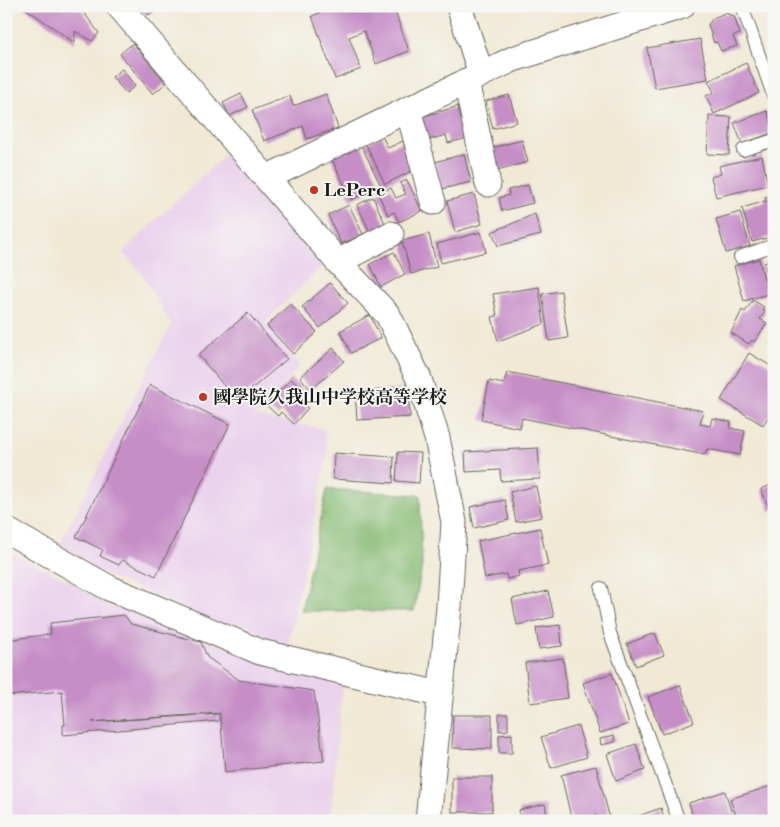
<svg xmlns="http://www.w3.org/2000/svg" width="780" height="827" viewBox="0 0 780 827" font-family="'Libre Bodoni','Noto Serif JP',serif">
  <rect width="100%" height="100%" fill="#f6f6f2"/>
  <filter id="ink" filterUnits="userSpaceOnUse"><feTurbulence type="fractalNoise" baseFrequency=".02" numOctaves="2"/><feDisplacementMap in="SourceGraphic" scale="10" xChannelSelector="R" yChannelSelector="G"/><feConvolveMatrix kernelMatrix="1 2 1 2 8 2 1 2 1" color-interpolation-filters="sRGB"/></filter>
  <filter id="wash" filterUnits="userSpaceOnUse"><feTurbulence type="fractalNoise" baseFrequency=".0096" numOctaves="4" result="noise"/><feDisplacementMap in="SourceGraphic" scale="20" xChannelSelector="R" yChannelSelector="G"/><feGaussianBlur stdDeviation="1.12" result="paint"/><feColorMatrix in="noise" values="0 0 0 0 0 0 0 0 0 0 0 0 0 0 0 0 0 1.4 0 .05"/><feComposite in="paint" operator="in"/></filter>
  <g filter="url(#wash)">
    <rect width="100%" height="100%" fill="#f0e9d4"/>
    <!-- built -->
    <g fill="#ead1ec">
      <polygon points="226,154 324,264 264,323 300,366 255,416 324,429 328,452 287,651 55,554 171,324 141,272 122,252"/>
      <polygon points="6,550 146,619 278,665 343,681 330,821 6,821"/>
    </g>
    <!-- forest -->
    <polygon fill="#87bb75" stroke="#526c48" points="327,489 420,495 422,566 414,611 301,611"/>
    <g id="blocks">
      <!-- building -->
      <g fill="#c68ec7">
        <polygon points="22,6 79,6 99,33 92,41 75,31 75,43"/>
        <polygon points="140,6 151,6 154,11 148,15"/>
        <polygon points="322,6 393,6 409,51 376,64 364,31 349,37 361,69 335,79 312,16 324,11"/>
        <polygon points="725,13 734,16 740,34 733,36 737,46 721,51 717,42 714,43 708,25 713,18"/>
        <polygon points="700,39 708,79 655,88 647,48"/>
        <polygon points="133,43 166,83 153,94 120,54"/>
        <polygon points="746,63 759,93 714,114 706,96 714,92 708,81"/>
        <polygon points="122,69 135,86 126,93 112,77"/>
        <polygon points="241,94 248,107 230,116 223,103"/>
        <polygon points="326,94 338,128 307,139 303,126 264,141 252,110 290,96 293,106"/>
        <polygon points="509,95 517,122 493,129 486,101"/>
        <polygon points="459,106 468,138 448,143 446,135 425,141 418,118"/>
        <polygon points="767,111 774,132 742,144 734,123"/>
        <polygon points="709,116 731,117 729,155 707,154"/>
        <polygon points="382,136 388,148 403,141 416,169 385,184 366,144"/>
        <polygon points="522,140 528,162 498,170 492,148"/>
        <polygon points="359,141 381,186 351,200 330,155"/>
        <polygon points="464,154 471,182 442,189 435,162"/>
        <polygon points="762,156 768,185 716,197 711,177 721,174 719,166"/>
        <polygon points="407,180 422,211 399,222 394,212 388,215 378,194 391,188 396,198 406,194 400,183"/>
        <polygon points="528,185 533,203 502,211 499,198 509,195 508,190"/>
        <polygon points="474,194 482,224 455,232 447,201"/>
        <polygon points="774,194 774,236 752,242 742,208 766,201 765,197"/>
        <polygon points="373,197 387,228 372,236 357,205"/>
        <polygon points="349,205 363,234 341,244 328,215"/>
        <polygon points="740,212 750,246 726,253 716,219"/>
        <polygon points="535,214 541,235 498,246 492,232"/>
        <polygon points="481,232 486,252 441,263 437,244"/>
        <polygon points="429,234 437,267 411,274 402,241"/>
        <polygon points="394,252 405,274 381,287 370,264"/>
        <polygon points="759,259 768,294 744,301 734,266"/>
        <polygon points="774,260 774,296 773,296 764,263"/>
        <polygon points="330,283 348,303 320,328 302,307"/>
        <polygon points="539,287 544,324 498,341 492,317 497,316 493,294"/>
        <polygon points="561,291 568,338 549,341 542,294"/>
        <polygon points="753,300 764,307 762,310 765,312 760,319 767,323 754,342 752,340 749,344 731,333 742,310 745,312"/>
        <polygon points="290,304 317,332 293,354 267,326"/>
        <polygon points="248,313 287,359 237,401 198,355"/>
        <polygon points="370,315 381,338 351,353 340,331"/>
        <polygon points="333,348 344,361 311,390 300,377"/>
        <polygon points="749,353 774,368 774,408 763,425 721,400"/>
        <polygon points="507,372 703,411 700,424 710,426 712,418 731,422 730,428 745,431 740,455 707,449 705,455 522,418 520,428 481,420 489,381 504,384"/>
        <polygon points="291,379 309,396 302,403 308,408 294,424 281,412 278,416 266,405"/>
        <polygon points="150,385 230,424 156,576 122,560 119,565 100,556 103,550 76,537"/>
        <polygon points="408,389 410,417 357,420 355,392"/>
        <polygon points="538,448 540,479 501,481 500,470 466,472 465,452"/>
        <polygon points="398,452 421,453 419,483 396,481"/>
        <polygon points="334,453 394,457 393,483 333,479"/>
        <polygon points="774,484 774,509 770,511 761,489"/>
        <polygon points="536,486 542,517 516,522 510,492"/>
        <polygon points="505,500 509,520 474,528 470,507"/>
        <polygon points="540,528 548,565 518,571 519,576 507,579 506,574 485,578 478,541"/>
        <polygon points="548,591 554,617 517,625 512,599"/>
        <polygon points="124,615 131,624 201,642 207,657 239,680 314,691 324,761 225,772 220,713 92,722 218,714 219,721 63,735 63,725 65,725 62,691 6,696 6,640 51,634 50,623"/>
        <polygon points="560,625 562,646 539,649 536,628"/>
        <polygon points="655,633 664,655 636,666 627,644"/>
        <polygon points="563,658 568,698 530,703 525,663"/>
        <polygon points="612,673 629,724 600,733 583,683"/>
        <polygon points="680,685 694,722 662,734 648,697"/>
        <polygon points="499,714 508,714 508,730 499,731"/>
        <polygon points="453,715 492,715 492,749 452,748"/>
        <polygon points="578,726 587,757 551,768 541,737"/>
        <polygon points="512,734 512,753 499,753 499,735"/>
        <polygon points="614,735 615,742 601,745 600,739"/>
        <polygon points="636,744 645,770 616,781 607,754"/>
        <polygon points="596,766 610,819 598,821 596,815 572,821 561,775"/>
        <rect x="452" y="777" width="40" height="35"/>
        <polygon points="774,785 774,821 738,821 730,799"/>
        <polygon points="725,791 734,821 694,821 689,803"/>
        <polygon points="545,804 548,821 521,821 519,810"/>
        <polygon points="661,808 665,821 627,821 627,820"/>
      </g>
    </g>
  </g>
  <g filter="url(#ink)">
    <use href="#blocks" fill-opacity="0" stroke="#66645c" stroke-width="1"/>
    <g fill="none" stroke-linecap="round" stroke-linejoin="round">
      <!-- lane casing -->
      <g stroke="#66645c" stroke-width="14">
        <g id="lane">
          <polyline points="742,6 774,98"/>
          <polyline points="743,150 774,140"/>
          <polyline points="740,257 774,245"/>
          <polyline points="601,588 610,633 679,821"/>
        </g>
      </g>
      <!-- street casing -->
      <g stroke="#66645c" stroke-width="27">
        <g id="street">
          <polyline points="119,6 338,262 388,315 419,379 437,438 454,522 449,607 428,821"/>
          <polyline points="459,6 481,74"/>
          <polyline points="466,81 488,184"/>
          <polyline points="408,109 433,202"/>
          <polyline points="266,178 513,59 682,6"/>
          <polyline points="338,262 391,234"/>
          <polyline points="6,530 109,588 260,652 439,694"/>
        </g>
      </g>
      <!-- lane -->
      <use href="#lane" stroke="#fff" stroke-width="12"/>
      <!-- street -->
      <use href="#street" stroke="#fff" stroke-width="25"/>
    </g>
  </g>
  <!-- markers -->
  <g fill="#c8321e" stroke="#f6f6f2" stroke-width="2">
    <circle cx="314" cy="190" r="5"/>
    <circle cx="203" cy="397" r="5"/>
  </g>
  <g text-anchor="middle" stroke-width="4" stroke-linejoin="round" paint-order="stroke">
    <!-- poi labels -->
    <g font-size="18" font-weight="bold" fill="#1c1c1c" stroke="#f6f6f2" text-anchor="start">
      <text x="324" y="196">LePerc</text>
      <text x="213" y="403">國學院久我山中学校高等学校</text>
    </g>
  </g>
  <!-- margin -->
  <rect width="780" height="827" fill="none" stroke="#f6f6f2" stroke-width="25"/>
</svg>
